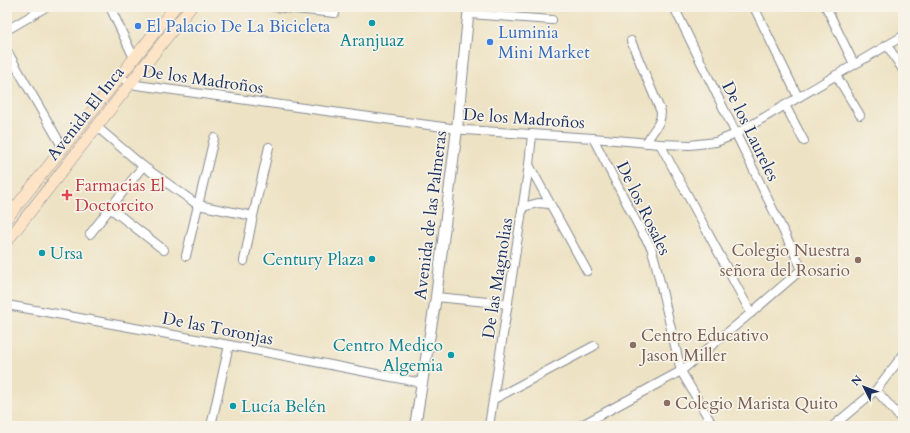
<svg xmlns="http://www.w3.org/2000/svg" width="910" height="433" viewBox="0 0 910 433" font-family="Cardo,serif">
  <rect width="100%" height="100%" fill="#f7f3e8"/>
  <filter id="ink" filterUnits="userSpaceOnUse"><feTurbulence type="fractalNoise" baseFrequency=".025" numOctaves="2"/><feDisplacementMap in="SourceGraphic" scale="8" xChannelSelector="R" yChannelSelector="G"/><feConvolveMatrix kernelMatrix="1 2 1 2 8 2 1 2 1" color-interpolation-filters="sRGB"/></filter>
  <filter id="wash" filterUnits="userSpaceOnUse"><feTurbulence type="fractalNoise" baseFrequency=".012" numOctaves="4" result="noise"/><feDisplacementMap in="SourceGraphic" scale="16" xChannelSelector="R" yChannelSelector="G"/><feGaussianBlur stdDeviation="0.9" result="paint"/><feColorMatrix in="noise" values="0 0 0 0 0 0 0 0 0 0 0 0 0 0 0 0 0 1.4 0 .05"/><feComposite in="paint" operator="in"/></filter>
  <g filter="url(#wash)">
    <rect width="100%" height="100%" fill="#ede2c3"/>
  </g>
  <g filter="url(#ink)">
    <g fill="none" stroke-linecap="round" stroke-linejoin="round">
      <!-- minor casing -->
      <g stroke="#848890" stroke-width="10">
        <g id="minor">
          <polyline points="110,7 134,58"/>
          <polyline points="275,7 335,13"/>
          <polyline points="754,7 798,97"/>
          <polyline points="826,7 854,64"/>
          <polyline points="469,14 552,20"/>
          <polyline points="7,30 46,7"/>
          <path d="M631 41 661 112C661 127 651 130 647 143"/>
          <polyline points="887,45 903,70"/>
          <polyline points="7,51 63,148"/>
          <polyline points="836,75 860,115"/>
          <polyline points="126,81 129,84 465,130 593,138 660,144 690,145 716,142 736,134 903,36"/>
          <polyline points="785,105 804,141"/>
          <polyline points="97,127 143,166 198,205 253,216"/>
          <polyline points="593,138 641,231 651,247 655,261 681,371 713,426"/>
          <polyline points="660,144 751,313"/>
          <polyline points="529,165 587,271"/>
          <polyline points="523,207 538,203 550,204"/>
          <polyline points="110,208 164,250"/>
          <polyline points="90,234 143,166"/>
          <polyline points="186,256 214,138"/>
          <polyline points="244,261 253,216 269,147"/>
          <polyline points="436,297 508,304"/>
          <polyline points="7,305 229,345 422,383"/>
          <polyline points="876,390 903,421"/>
          <polyline points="494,399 594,346"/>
          <polyline points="211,426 229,345"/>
          <polyline points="489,426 529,165 532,134"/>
          <polyline points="580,426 681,371 751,313 802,269 674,7"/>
          <polyline points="833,426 876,390 903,355"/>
        </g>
      </g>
      <!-- tertiary casing -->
      <g stroke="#848890" stroke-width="12">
        <polyline id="tertiary" points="415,426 436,297 457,129 469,7"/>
      </g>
      <!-- secondary casing -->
      <g stroke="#848890" stroke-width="12">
        <g id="secondary">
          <polyline points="7,218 175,7"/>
          <path d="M7 241C69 163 129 84 191 7"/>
        </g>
      </g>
      <!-- minor -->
      <use href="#minor" stroke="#fff" stroke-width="8"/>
      <!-- tertiary -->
      <use href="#tertiary" stroke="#fff" stroke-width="10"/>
      <!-- secondary -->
      <use href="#secondary" stroke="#fee4c6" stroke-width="11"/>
    </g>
  </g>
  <!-- markers -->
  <g fill="#0f9aa8" stroke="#f7f3e8" stroke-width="1.5">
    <circle cx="372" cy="23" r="4"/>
    <circle cx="42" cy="253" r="4"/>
    <circle cx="372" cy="259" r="4"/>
    <circle cx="451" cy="355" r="4"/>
    <circle cx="233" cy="406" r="4"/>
  </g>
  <g fill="#3f7fe0" stroke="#f7f3e8" stroke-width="1.5">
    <circle cx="138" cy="26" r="4"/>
    <circle cx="490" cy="42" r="4"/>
  </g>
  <path fill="#e0444e" stroke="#f7f3e8" stroke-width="1.5" d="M65 189h4v4h4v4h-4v4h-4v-4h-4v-4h4z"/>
  <g fill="#8d6e63" stroke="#f7f3e8" stroke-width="1.5">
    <circle cx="858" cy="260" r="4"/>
    <circle cx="633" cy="345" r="4"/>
    <circle cx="667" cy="403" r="4"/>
  </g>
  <g text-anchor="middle" stroke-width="3.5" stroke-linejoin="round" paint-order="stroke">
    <!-- shop labels -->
    <g font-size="17" fill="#366cbe" stroke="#f7f3e8" text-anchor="start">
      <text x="146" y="32">El Palacio De La Bicicleta</text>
      <text x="498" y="38">Luminia<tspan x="498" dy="20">Mini Market</tspan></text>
    </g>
    <!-- culture labels -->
    <g font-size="17" fill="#0d838f" stroke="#f7f3e8" text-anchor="start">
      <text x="372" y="46" text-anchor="middle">Aranjuaz</text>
      <text x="50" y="259">Ursa</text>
      <text x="364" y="265" text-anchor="end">Century Plaza</text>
      <text x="443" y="351" text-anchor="end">Centro Medico<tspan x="443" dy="20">Algemia</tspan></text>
      <text x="241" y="412">Lucía Belén</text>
    </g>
    <!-- street labels -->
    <g font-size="17" fill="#1b2f5e" stroke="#f7f3e8">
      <text transform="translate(203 79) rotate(8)" y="6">De los Madroños</text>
      <text transform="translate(85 113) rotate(-52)" y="6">Avenida El Inca</text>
      <text transform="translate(524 118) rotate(4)" y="6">De los Madroños</text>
      <text transform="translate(751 131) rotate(64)" y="6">De los Laureles</text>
      <text transform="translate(644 208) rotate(64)" y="6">De los Rosales</text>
      <text transform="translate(430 215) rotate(-83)" y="6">Avenida de las Palmeras</text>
      <text transform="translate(497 278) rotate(-81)" y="6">De las Magnolias</text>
      <text transform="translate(218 328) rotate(11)" y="6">De las Toronjas</text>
    </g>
    <!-- health labels -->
    <g font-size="17" fill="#be3a42" stroke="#f7f3e8" text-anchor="start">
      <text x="75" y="191">Farmacias El<tspan x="75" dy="20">Doctorcito</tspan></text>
    </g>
    <!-- education labels -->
    <g font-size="17" fill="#785e54" stroke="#f7f3e8" text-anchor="start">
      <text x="850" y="256" text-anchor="end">Colegio Nuestra<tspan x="850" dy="20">señora del Rosario</tspan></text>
      <text x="641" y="341">Centro Educativo<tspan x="641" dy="20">Jason Miller</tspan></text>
      <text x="675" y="409">Colegio Marista Quito</text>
    </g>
  </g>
  <!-- margin -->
  <rect width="910" height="433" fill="none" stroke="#f7f3e8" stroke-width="24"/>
  <!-- north arrow -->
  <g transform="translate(864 387) rotate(312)" stroke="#f7f3e8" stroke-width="3" paint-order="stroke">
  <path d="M0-3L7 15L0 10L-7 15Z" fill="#1b2f5e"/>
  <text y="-6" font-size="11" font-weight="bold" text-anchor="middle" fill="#1b2f5e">N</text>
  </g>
</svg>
